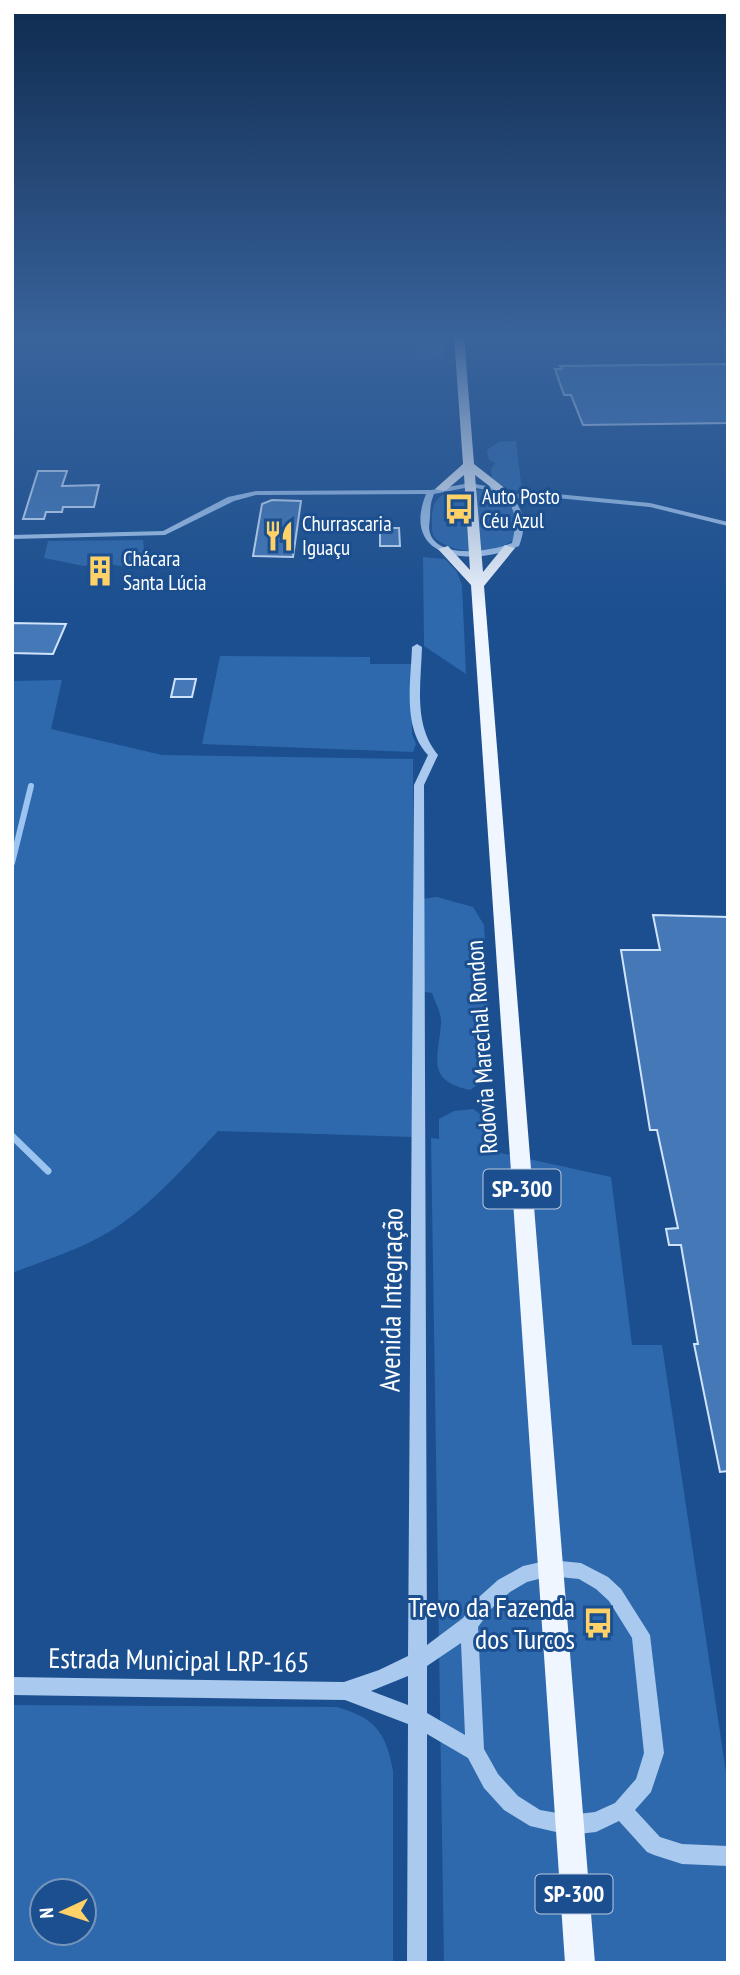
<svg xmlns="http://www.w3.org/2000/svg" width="740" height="1975" viewBox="0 0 740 1975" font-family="'PT Sans Narrow',sans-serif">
  <rect width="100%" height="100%" fill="#1b4f8f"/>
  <!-- green -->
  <g fill="#2e69ad" fill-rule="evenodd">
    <polygon points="415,336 445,336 443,358 417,361"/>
    <polygon points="516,441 522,491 508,489 492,478 491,469 495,463 489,460 487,450 499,442"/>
    <path d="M487 490C510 495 520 516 514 539 497 555 456 555 437 540 431 536 432 528 432 521 431 485 459 491 487 490Z"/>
    <polygon points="143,540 144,549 134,563 120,566 105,563 84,566 44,558 48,541"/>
    <polygon points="423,557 445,559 457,572 462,585 466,674 424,646"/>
    <polygon points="220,656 370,657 370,664 411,664 412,734 416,744 413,752 202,744"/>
    <path d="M62 680 51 729 162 755 413 759V900L437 897 473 907 484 925 492 1060 487 1078 470 1090C426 1081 438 1059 441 1024 442 1014 435 1002 432 993L413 990 414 1137 218 1131C187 1164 158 1198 121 1224 89 1247 48 1259 12 1273V681Z"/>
    <polygon points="473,1109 490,1121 492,1151 611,1177 632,1345 662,1345 728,1786 728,1963 444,1963 431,1138 439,1139 439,1119 454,1111"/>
    <path d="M12 1705 337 1707C375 1718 386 1732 393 1771V1963H12ZM84 1891V1933H42V1891Z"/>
  </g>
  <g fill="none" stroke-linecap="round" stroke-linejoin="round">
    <!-- stream-far1 -->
    <polyline stroke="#9cc4f0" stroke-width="6" points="12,863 31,786"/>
    <!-- stream -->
    <polyline stroke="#9cc4f0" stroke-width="7" points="12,1136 48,1171"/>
  </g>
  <!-- building -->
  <g fill="#4478b7" stroke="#cfe3fa" stroke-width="2">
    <polygon points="728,364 728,423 583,425 571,395 564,395 555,369 562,369 560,366"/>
    <polygon points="38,471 67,471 62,486 99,485 94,507 63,507 62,512 46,512 44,519 23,519"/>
    <polygon points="272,500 301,501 293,557 253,556 262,504"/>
    <polygon points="380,528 399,528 400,546 380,546"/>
    <polygon points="12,623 66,624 53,654 12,653"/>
    <polygon points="175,679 196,679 192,697 171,697"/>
    <polygon points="653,915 728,917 728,1471 720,1472 694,1344 698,1344 681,1245 669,1245 666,1229 678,1228 657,1130 650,1130 621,950 660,950"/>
  </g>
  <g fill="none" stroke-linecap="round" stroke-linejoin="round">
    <!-- minor -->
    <g fill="#a9c9ee" fill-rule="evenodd">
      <path d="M470 483 497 488 509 495 536 492 650 503 728 522V526L650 507 536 496 514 499C525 514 526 528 519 546 476 566 399 562 426 494L256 495 234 501 165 535 12 539V535L163 531 228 497 256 491 431 490ZM470 487C506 492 522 505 512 543 494 551 438 560 430 533 428 528 430 521 430 516 430 508 431 501 434 494Z"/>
      <path d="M417 644 422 647C421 684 413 725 438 755L424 785 427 1645 463 1618 479 1597 498 1580 523 1566 550 1560 581 1563 608 1577 621 1589 650 1635 664 1753 651 1792 635 1810 660 1837 682 1844 728 1846V1866L682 1864 654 1855 647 1852 619 1821 596 1832 569 1835 530 1826 504 1810 484 1788 468 1758 427 1734V1963H407L408 1724 345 1700 12 1695V1677L344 1682 379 1670 408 1656 414 785 428 755C402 728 411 681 412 647ZM550 1576 579 1579 596 1589 609 1601 632 1638 644 1753 636 1779 615 1803 595 1812 569 1815 540 1810 518 1796 498 1774 484 1749 478 1627 491 1609 510 1592 527 1582ZM461 1643 465 1735 427 1713V1666ZM408 1676V1705L371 1691Z"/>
    </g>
    <!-- major -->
    <polygon fill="#f0f6ff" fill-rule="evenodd" points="454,336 464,336 474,464 506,489 496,491 475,475 483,572 505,545 515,548 484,586 595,1963 565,1963 471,585 438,549 448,546 470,570 464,475 445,491 435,489 463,464"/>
  </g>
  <!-- sky -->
  <linearGradient id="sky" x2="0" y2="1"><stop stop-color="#0f2b4f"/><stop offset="0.55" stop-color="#39639b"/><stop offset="1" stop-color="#39639b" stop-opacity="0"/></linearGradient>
  <rect width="740" height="612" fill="url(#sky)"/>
  <!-- icons -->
  <defs>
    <g id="bus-bare" transform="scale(2.415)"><path d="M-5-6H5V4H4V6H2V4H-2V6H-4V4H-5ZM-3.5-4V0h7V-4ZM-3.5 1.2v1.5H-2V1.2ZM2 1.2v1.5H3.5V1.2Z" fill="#ffd166" stroke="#1b4f8f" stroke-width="2.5" paint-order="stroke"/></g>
    <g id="restaurant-bare" transform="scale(2.415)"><path d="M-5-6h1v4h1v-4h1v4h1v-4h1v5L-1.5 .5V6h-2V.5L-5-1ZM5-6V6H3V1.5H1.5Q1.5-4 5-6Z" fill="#ffd166" stroke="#1b4f8f" stroke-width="2.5" paint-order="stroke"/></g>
    <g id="building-bare" transform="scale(2.415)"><path d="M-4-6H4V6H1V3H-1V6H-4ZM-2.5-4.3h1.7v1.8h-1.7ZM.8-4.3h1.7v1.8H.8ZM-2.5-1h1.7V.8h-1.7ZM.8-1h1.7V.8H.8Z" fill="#ffd166" stroke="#1b4f8f" stroke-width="2.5" paint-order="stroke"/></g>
  </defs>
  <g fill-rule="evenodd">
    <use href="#bus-bare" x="459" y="509"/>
    <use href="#restaurant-bare" x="279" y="536"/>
    <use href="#building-bare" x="100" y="571"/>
    <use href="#bus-bare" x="598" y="1623"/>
  </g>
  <g text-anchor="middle" stroke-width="6" stroke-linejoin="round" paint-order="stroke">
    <!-- far-poi labels -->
    <g font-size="21" fill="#fff" stroke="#1b4f8f" text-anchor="start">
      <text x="482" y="504">Auto Posto<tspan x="482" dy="24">Céu Azul</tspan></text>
      <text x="302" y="531">Churrascaria<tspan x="302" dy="24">Iguaçu</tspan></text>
      <text x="123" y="566">Chácara<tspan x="123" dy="24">Santa Lúcia</tspan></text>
    </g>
    <!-- shield labels -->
    <g fill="#1b4f8f" stroke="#bbcadd" stroke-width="2">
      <rect x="483.5" y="1169.5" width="77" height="39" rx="5"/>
      <rect x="535.5" y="1874.5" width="77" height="39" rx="5"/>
    </g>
    <g font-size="23" font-weight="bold" fill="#fff">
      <text x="522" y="1197">SP-300</text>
      <text x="574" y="1902">SP-300</text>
    </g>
    <!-- street labels -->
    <g font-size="24" fill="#fff" stroke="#1b4f8f">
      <text transform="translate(482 1047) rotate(-94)" y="8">Rodovia Marechal Rondon</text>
    </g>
    <!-- near-street labels -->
    <g font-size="28" fill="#fff" stroke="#1b4f8f">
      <text transform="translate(391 1300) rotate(-89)" y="10">Avenida Integração</text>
      <text transform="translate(179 1660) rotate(1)" y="10">Estrada Municipal LRP-165</text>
    </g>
    <!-- near-poi labels -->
    <g font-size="28" fill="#fff" stroke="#1b4f8f" text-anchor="end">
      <text x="575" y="1617">Trevo da Fazenda<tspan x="575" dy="32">dos Turcos</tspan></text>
    </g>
  </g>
  <!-- border -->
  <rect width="740" height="1975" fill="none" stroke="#ffffff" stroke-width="28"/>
  <!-- north arrow -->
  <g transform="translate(63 1912) rotate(266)"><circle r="33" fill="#1b4f8f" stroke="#7695bc" stroke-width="2"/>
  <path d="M0-5L12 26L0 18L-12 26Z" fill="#ffd166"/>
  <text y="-10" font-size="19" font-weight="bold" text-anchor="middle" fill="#ffffff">N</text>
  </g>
</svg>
